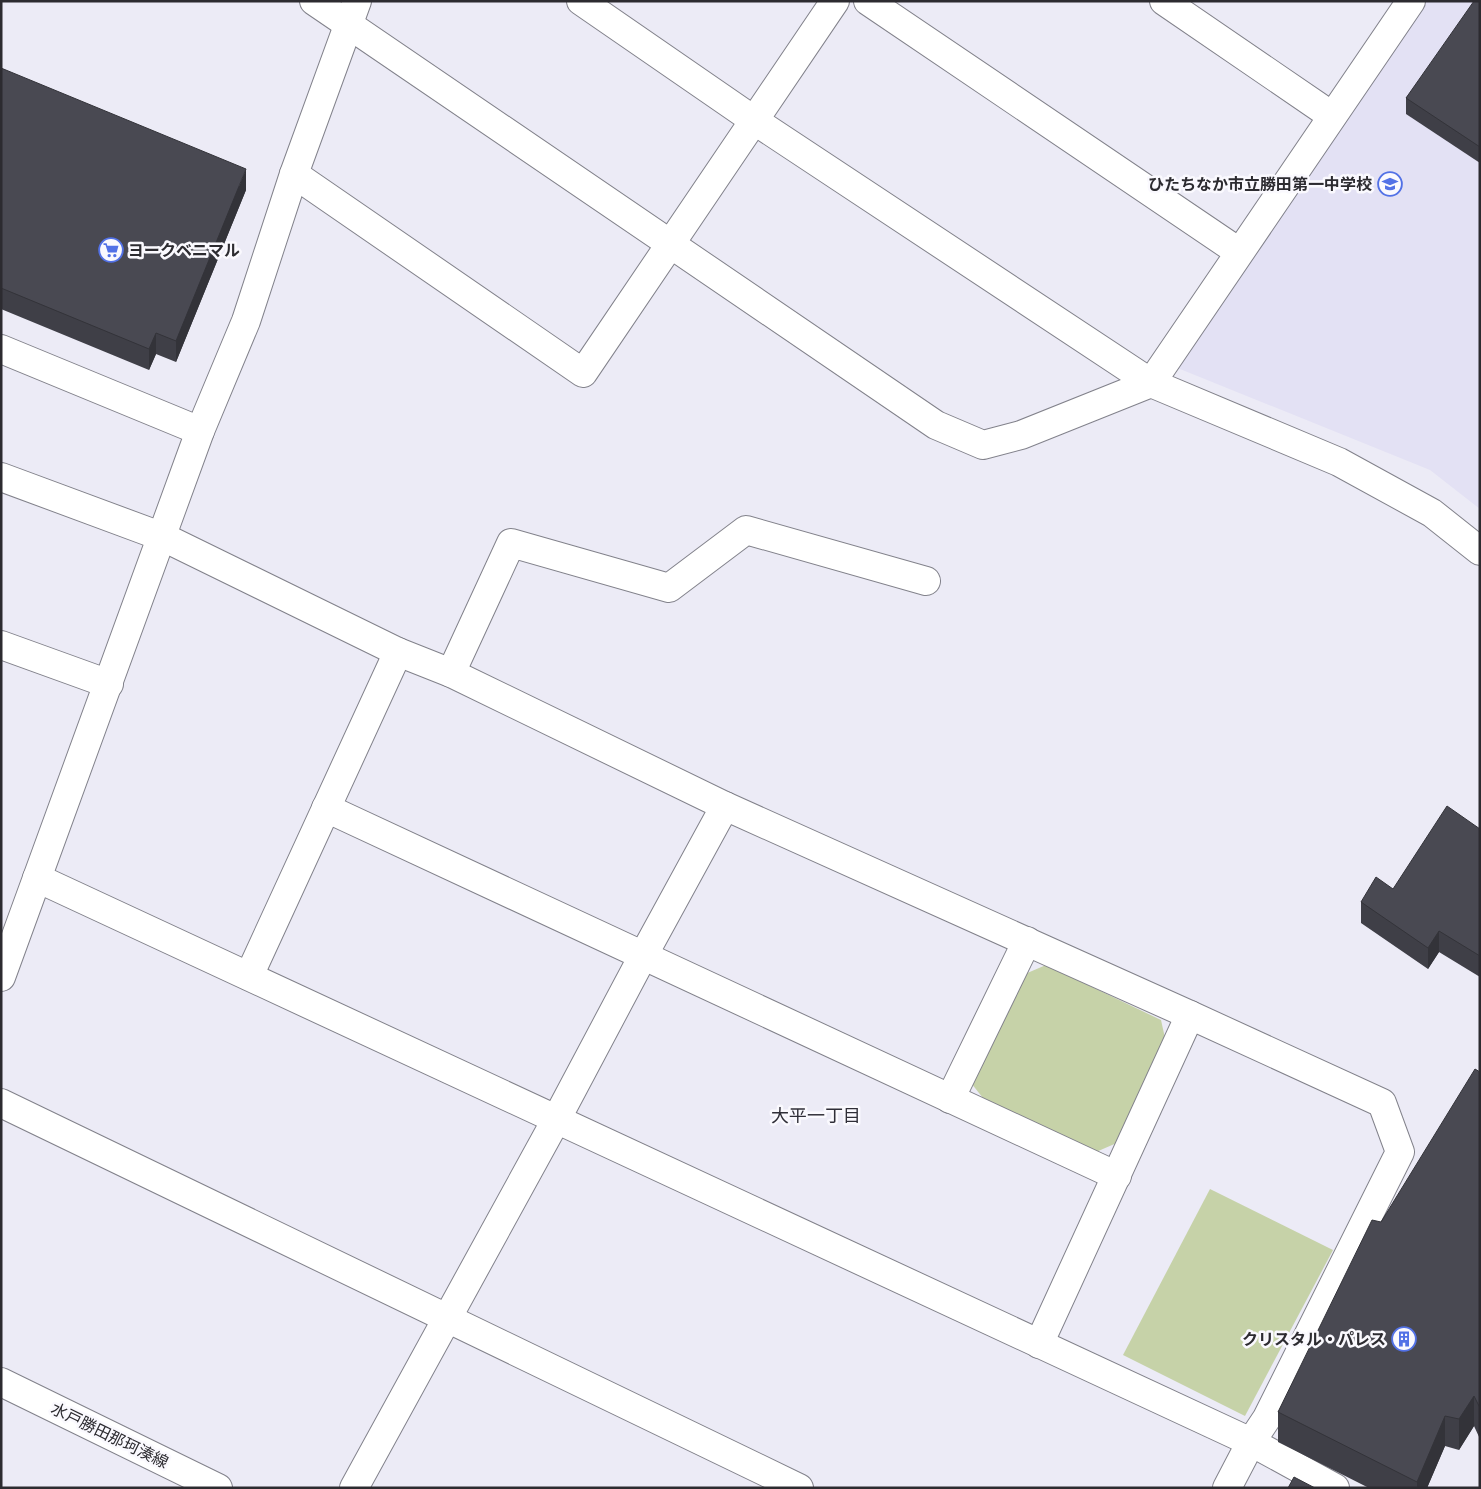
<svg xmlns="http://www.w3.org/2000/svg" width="1481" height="1489" viewBox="0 0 1481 1489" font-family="'IBM Plex Serif','Noto Sans JP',serif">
  <rect width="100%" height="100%" fill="#ecebf6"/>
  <!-- built -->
  <polygon fill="#e3e1f4" points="1426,1 1480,1 1480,509 1430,470 1175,367"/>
  <!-- green -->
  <g fill="#c6d2a8">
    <polygon points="1046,965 1161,1020 1165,1038 1119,1142 1096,1152 983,1098 971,1083 1025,974"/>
    <polygon points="1210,1189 1333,1250 1245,1416 1123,1355"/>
  </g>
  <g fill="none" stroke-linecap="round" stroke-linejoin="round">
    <!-- minor casing -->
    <g stroke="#82828b" stroke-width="30">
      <g id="minor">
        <polyline points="314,1 936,425 983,445 1021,435 1151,383 1411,1"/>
        <polyline points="581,1 755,121 1151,383 1339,462 1432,513 1480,551"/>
        <polyline points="868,1 1239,252"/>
        <polyline points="1164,1 1332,116"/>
        <polyline points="294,174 583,373 835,1"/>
        <polyline points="1,349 200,431"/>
        <polyline points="1,477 163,537 398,652 451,673 725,806 1190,1015 1382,1103 1400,1152 1267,1418 1251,1442 1227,1488"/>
        <polyline points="1,645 109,684"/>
        <polyline points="451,673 511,543 669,588 746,530 926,581"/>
        <polyline points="326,808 1117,1176"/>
        <polyline points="37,878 1251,1442 1335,1488"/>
        <polyline points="249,976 398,652"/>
        <polyline points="1,977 200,431 246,321 294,174 357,1"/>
        <polyline points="950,1099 1027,941"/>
        <polyline points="1,1103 799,1488"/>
        <polyline points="1039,1344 1190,1015"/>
        <polyline points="354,1488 556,1120 643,956 725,806"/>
      </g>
    </g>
    <!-- major casing -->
    <g stroke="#82828b" stroke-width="30">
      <polyline id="major" points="1,1382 218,1488"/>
    </g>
    <!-- minor -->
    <use href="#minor" stroke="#fff" stroke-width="28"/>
    <!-- major -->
    <use href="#major" stroke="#fff" stroke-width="28"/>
  </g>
  <!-- wall -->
  <g fill="#3f3f47">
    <polygon points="1480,1 1480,163 1406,114 1406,98"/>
    <polygon points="1,68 246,190 176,362 156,354 149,370 1,309"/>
    <polygon points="1480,829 1480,977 1439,952 1428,969 1361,923 1361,902 1393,889"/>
    <polygon points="1480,1072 1480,1439 1474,1426 1459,1450 1445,1446 1427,1488 1369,1488 1278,1442 1278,1412 1381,1222"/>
  </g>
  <!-- shaded-wall -->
  <g fill="#333339">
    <polygon points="246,169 246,190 176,362 176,341"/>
    <polygon points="156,333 156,354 149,370 149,349"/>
    <polygon points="1439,931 1439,952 1428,969 1428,948"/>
    <polygon points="1474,1396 1474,1426 1459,1450 1459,1419"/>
    <polygon points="1445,1416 1445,1446 1427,1488 1417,1488 1417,1482"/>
  </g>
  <!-- building -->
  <g fill="#494952" stroke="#333339">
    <polygon points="1474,1 1480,1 1480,147 1406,98"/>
    <polygon points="1,68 246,169 176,341 156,333 149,349 1,288"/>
    <polygon points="1447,806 1480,829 1480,956 1439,931 1428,948 1361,902 1376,877 1393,889"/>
    <polygon points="1475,1069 1480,1072 1480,1408 1474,1396 1459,1419 1445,1416 1417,1482 1278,1412 1372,1220 1381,1222"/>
    <polygon points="1294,1477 1315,1488 1288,1488"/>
  </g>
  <!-- icons -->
  <defs>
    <g id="school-ring" transform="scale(1.25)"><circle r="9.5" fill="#faf9fe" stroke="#5271e6" stroke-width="1.5"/><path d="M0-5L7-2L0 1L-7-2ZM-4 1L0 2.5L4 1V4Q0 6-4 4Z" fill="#5271e6"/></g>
    <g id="supermarket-ring" transform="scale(1.25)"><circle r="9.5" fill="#faf9fe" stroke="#5271e6" stroke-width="1.5"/><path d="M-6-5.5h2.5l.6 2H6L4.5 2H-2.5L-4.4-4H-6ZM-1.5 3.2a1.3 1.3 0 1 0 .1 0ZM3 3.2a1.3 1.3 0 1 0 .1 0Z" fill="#5271e6"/></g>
    <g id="building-ring" transform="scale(1.25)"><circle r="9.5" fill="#faf9fe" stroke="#5271e6" stroke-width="1.5"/><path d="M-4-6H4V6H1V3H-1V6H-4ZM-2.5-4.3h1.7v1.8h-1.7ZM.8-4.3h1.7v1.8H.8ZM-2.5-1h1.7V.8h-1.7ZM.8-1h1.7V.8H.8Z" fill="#5271e6"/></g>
  </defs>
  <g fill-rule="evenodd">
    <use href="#school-ring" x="1390" y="184"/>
    <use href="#supermarket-ring" x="111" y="250"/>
    <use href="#building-ring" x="1404" y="1339"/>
  </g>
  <g text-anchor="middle" stroke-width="5" stroke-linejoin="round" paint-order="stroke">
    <!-- poi labels -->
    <g font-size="16" font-weight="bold" fill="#2c2b30" stroke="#faf9fe" text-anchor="end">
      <text x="1372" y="190">ひたちなか市立勝田第一中学校</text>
      <text x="128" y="256" text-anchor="start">ヨークベニマル</text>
      <text x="1386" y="1345">クリスタル・パレス</text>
    </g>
    <!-- street labels -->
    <g font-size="16" fill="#2c2b30" stroke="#faf9fe">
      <text transform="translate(110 1435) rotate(26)" y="6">水戸勝田那珂湊線</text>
    </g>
    <!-- neighbourhood labels -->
    <g font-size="18" fill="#2f2e37" stroke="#faf9fe">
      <text x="816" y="1122">大平一丁目</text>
    </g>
  </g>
  <!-- border -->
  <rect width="1481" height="1489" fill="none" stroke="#2c2b30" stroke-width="5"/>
</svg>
